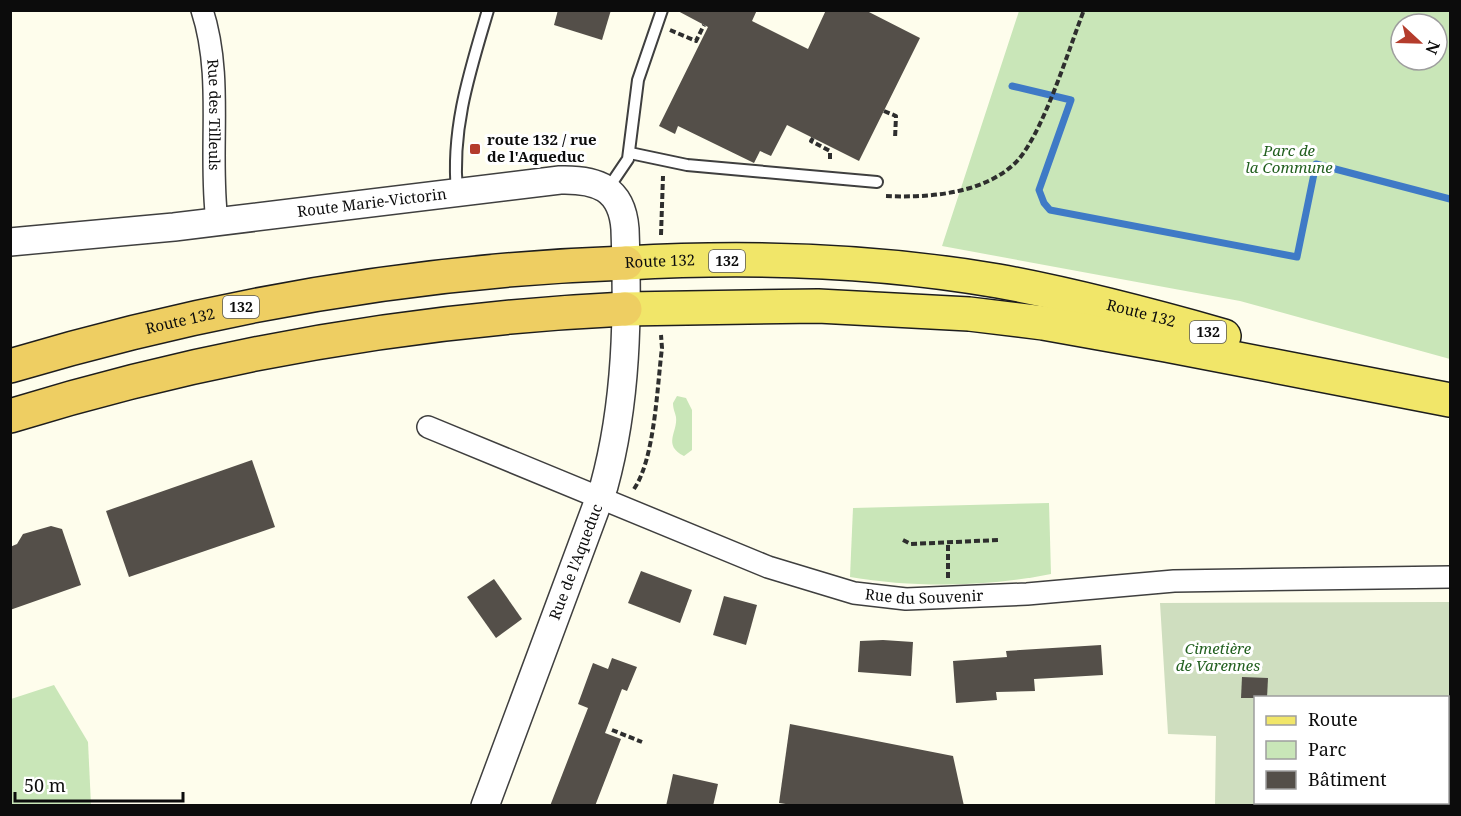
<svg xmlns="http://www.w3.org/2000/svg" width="1461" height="816" viewBox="0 0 1461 816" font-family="'Noto Serif',serif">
  <rect width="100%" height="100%" fill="#fefdec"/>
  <!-- green -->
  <g fill="#c9e6b8" fill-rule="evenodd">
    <path d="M1019 11H1450V359L1240 301 942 246ZM1401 24H1437V60H1401Z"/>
    <path d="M677 396 686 398 692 410V450L684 456C662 445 678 432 676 417 675 412 673 409 673 403Z"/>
    <path d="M1049 503 1051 574C986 587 915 588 850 577L853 508Z"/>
    <polygon points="54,685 88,742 91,805 11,805 11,699"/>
  </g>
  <!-- cemetery -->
  <path fill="#cfdebf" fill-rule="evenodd" d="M1450 602V805H1215L1216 736 1168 734 1160 603ZM1256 698H1448V802H1256Z"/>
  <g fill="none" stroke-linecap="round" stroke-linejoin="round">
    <!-- stream -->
    <polyline stroke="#3f7ac6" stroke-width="7" points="1012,86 1071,100 1039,190 1044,203 1050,210 1297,257 1316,164 1450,199"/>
  </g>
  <!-- building -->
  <g fill="#544f49">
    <polygon points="558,10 611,10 602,40 554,25"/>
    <polygon points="676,10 757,10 752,21 808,49 826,10 865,10 920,38 859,161 787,125 771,156 760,151 754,163 678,126 675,134 659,126 708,27"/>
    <polygon points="252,460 275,527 129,577 106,511"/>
    <polygon points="51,526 62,529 81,585 10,610 10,547 17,544 23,534"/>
    <polygon points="641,571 692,590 680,623 628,603"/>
    <polygon points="494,579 522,619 496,638 467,597"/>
    <polygon points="724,596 757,605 746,645 713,635"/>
    <polygon points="883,640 913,642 911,676 858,672 860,641"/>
    <polygon points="1101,645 1103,675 1034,679 1035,691 996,692 997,700 956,703 953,661 1007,657 1006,651"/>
    <polygon points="612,658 637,667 627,691 622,689 605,733 621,739 595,806 550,806 588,708 578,704 593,663 608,669"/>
    <polygon points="1242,677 1268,678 1267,698 1241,698"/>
    <polygon points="790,724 953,756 964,806 799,806 779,803"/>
    <polygon points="673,774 718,784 713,806 666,806"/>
  </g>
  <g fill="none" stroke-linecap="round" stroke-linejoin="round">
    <!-- service casing -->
    <g stroke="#3f3f3f" stroke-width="14">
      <g id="service">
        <polyline points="630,153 687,165 877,182"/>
        <polyline points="607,190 628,159 638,80 662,10"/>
        <path d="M457 192C451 128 470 71 488 10"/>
      </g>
    </g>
    <!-- minor casing -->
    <g stroke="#3f3f3f" stroke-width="24">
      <g id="minor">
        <path id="s1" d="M202 10C224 77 208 152 217 221"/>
        <path id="s2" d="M428 427 768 567 854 593 906 599 1027 594 1174 581 1450 577"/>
      </g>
    </g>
    <!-- tertiary casing -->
    <g stroke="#3f3f3f" stroke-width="30">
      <g id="tertiary">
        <path id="s3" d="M10 242 174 227 560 180C597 179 622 188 625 229 628 315 627 402 604 486L485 806"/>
      </g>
    </g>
    <!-- primary casing -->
    <g stroke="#1d1d1d" stroke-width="36">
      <g id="primary">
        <path id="s4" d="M626 263C749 256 876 260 998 281 1075 295 1150 315 1224 336"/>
        <polyline points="625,309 818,306 969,314 1043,323 1166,345 1450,400"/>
      </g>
    </g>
    <!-- trunk casing -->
    <g stroke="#1d1d1d" stroke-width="36">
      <g id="trunk">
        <path id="s5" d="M10 366C211 306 416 270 626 263"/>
        <path d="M10 416C211 354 416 319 625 309"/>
      </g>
    </g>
    <!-- path -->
    <g stroke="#2e2e2e" stroke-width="4" stroke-dasharray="6 3" stroke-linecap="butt">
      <polyline points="670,30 696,41 704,25"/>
      <polyline points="884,111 896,116 895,139"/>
      <polyline points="813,138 811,141 830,151 830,161"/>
      <path d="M886 196C927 198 981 194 1013 165 1041 141 1069 48 1084 10"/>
      <polyline points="661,235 663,176"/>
      <path d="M634 489C655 458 657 387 662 348L661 335"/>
      <polyline points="903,540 911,544 998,540"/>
      <polyline points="948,578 948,543"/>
      <polyline points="612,730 642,742"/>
    </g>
    <!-- service -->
    <use href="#service" stroke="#fff" stroke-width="10"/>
    <!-- minor -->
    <use href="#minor" stroke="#fff" stroke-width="21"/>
    <!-- tertiary -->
    <use href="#tertiary" stroke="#fff" stroke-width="27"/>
    <!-- primary -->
    <use href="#primary" stroke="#f1e669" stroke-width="33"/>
    <!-- trunk -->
    <use href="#trunk" stroke="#eece62" stroke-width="33"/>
  </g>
  <!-- markers -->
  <rect fill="#b43c2c" stroke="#fff" stroke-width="2" x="469" y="143" width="12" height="12" rx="3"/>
  <g text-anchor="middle" stroke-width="6" stroke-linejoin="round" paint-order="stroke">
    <!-- shield labels -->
    <g fill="#fff" stroke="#555" stroke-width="1.5">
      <rect x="709" y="250" width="36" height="22" rx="4.5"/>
      <rect x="223" y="296" width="36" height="22" rx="4.5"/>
      <rect x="1190" y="321" width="36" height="22" rx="4.5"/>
    </g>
    <g font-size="14" font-weight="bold" fill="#0c0c0c">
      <text x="727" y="266">132</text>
      <text x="241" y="312">132</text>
      <text x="1208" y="337">132</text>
    </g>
    <!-- street labels -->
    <g font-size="15" fill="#0c0c0c" stroke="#fff">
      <text dy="5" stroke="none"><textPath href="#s1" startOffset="106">Rue des Tilleuls</textPath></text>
      <text dy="5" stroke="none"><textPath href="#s3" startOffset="364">Route Marie-Victorin</textPath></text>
      <text dy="5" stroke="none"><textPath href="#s4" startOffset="34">Route 132</textPath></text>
      <text dy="5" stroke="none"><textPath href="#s4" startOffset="520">Route 132</textPath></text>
      <text dy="5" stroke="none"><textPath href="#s5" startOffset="176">Route 132</textPath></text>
      <text transform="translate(576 562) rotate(-69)" y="5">Rue de l'Aqueduc</text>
      <text dy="5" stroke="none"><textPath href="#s2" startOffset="528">Rue du Souvenir</textPath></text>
    </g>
    <!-- poi labels -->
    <g font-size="15" font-weight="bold" fill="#0c0c0c" stroke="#fff" text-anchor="start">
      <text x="487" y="145">route 132 / rue<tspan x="487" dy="17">de l'Aqueduc</tspan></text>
    </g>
    <!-- park labels -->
    <g font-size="15" font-style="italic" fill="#236020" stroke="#fff">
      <text x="1289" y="156">Parc de<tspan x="1289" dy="17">la Commune</tspan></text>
      <text x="1218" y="654">Cimetière<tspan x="1218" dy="17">de Varennes</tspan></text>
    </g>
  </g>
  <!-- border -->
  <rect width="1461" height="816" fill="none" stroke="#0c0c0c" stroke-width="24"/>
  <!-- legend -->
  <rect x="1254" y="696" width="195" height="108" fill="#ffffff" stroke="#9e9e9e" stroke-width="1.5"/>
  <rect x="1266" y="716" width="30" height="9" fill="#f1e669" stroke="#9e9e9e" stroke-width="1.5"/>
  <text x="1308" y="726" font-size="18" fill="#0c0c0c">Route</text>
  <rect x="1266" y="741" width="30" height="18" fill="#c9e6b8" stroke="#9e9e9e" stroke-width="1.5"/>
  <text x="1308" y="756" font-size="18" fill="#0c0c0c">Parc</text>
  <rect x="1266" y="771" width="30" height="18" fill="#544f49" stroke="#9e9e9e" stroke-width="1.5"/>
  <text x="1308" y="786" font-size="18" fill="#0c0c0c">Bâtiment</text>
  <!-- north arrow -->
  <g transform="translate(1419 42) rotate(112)"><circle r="28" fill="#ffffff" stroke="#9e9e9e" stroke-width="1.5"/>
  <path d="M0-4.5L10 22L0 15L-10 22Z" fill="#b43c2c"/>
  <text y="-9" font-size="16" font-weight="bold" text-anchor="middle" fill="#0c0c0c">N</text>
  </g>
  <!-- scale -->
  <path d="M15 792v9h168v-9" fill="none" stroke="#0c0c0c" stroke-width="3"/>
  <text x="24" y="792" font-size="18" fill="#0c0c0c" stroke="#ffffff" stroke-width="4.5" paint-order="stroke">50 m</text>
</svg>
